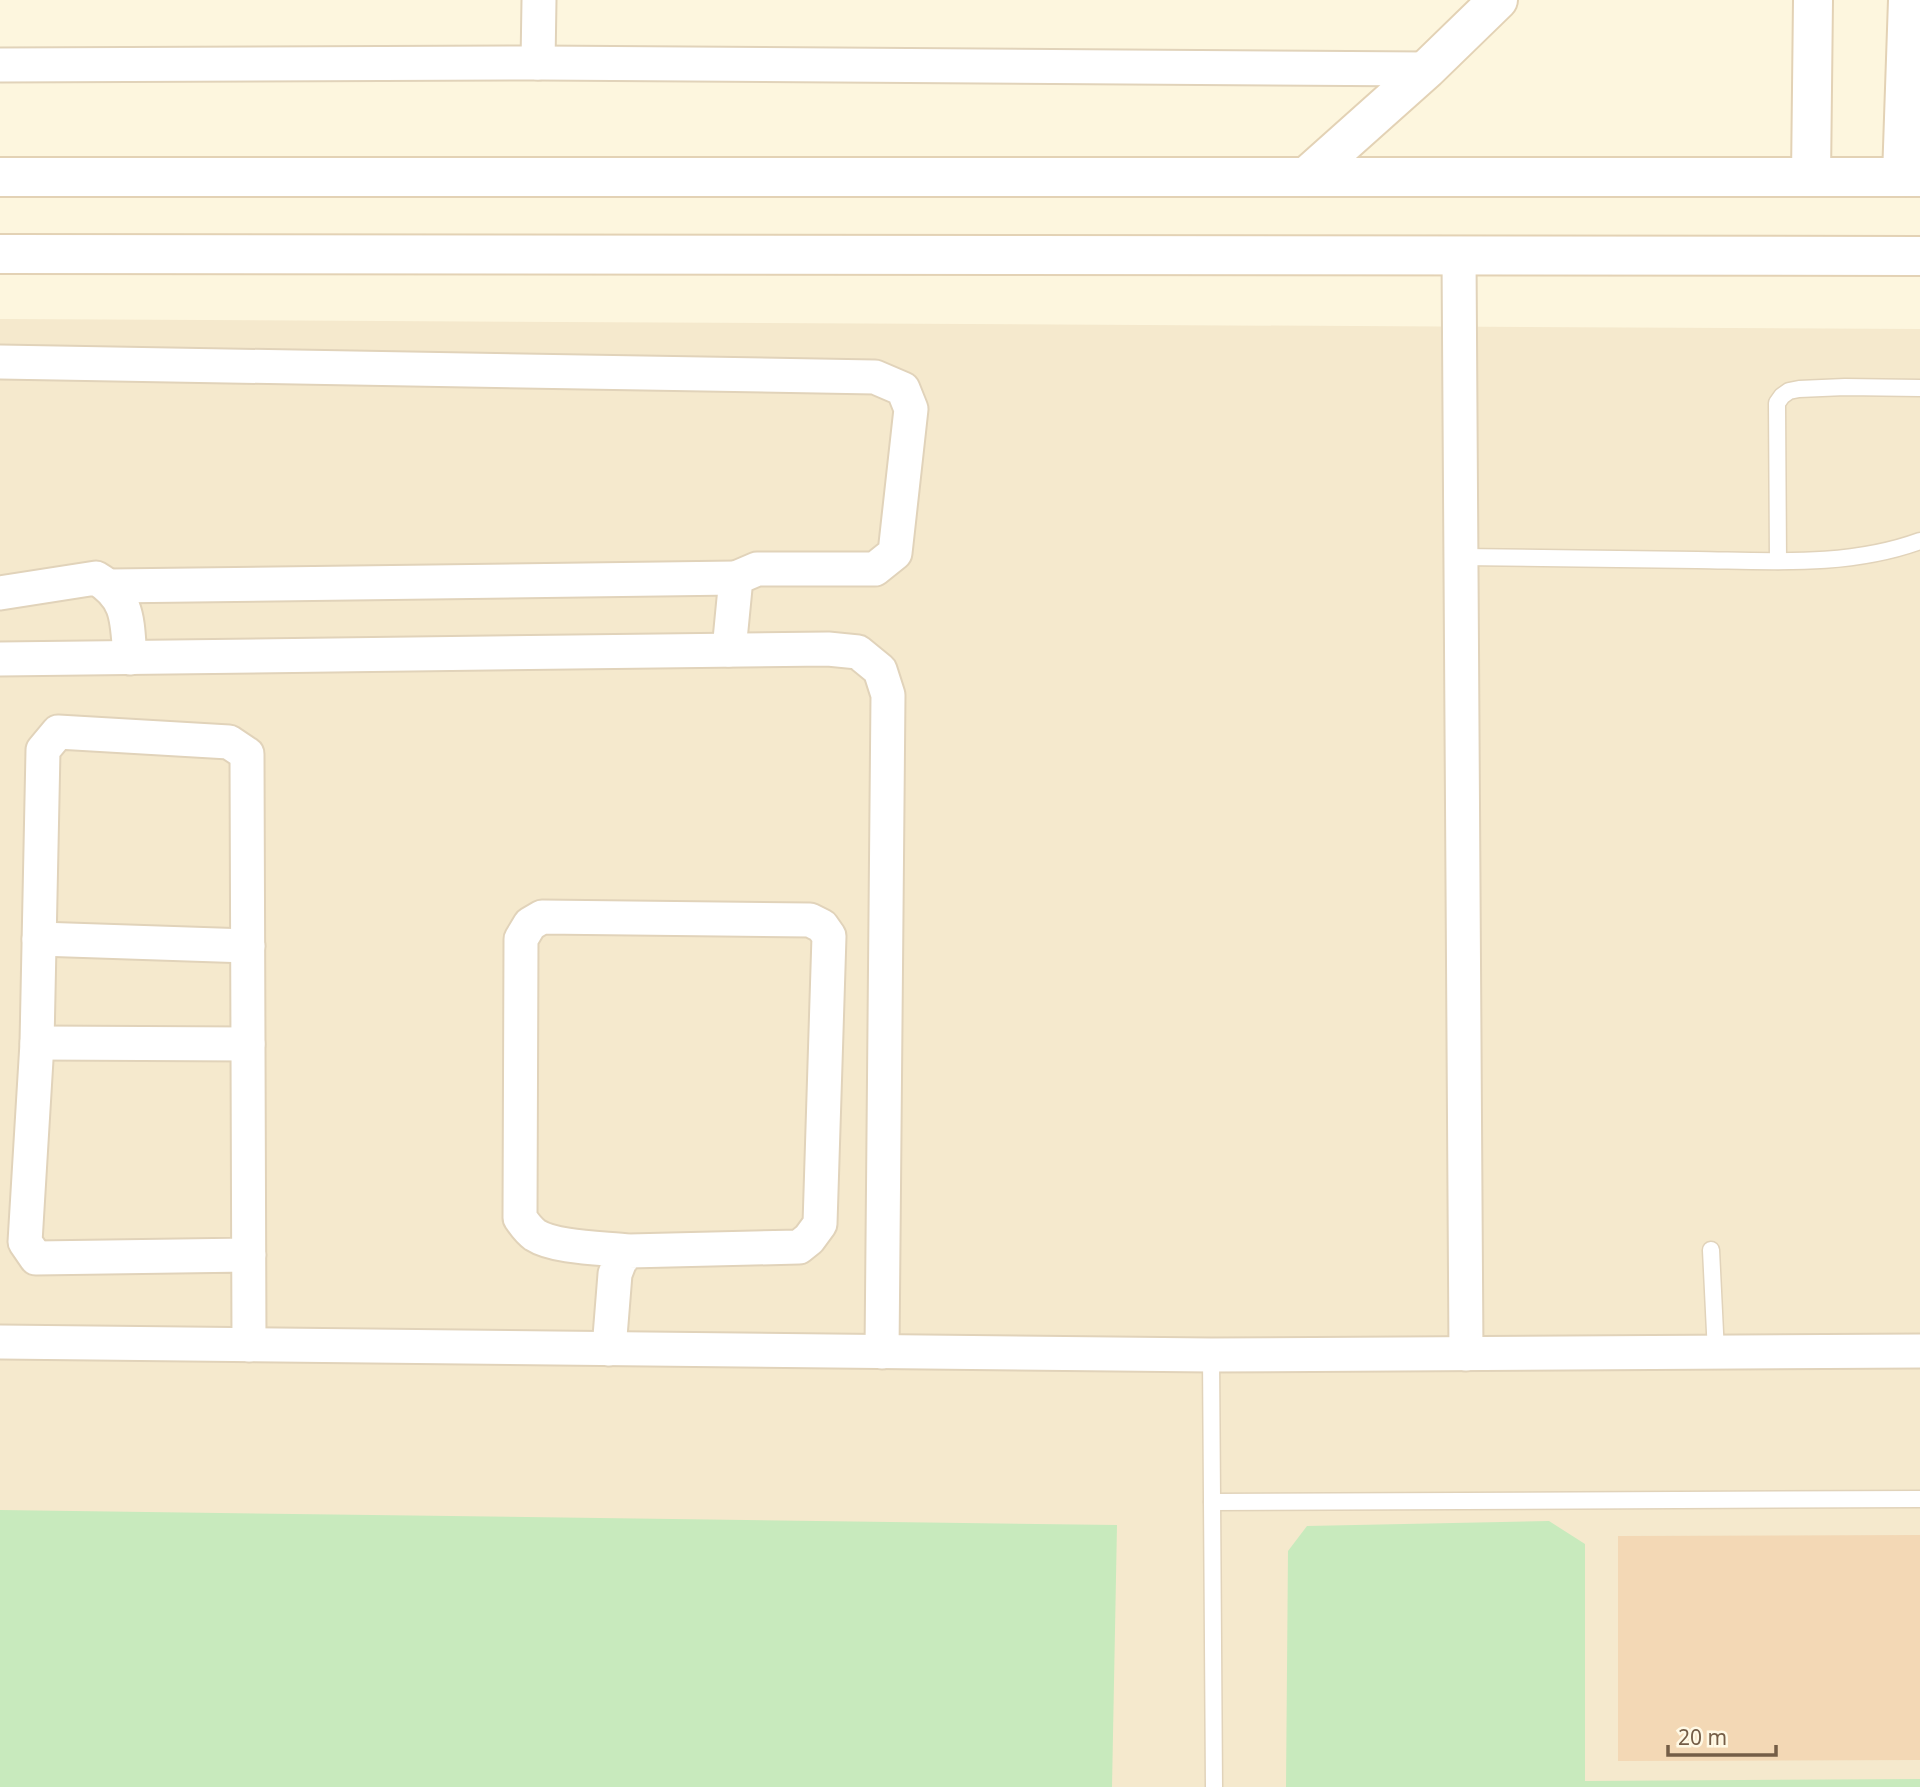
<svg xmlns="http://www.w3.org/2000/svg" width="1920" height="1787" viewBox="0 0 1920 1787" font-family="'Noto Sans',sans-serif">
  <rect width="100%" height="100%" fill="#fdf6de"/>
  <!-- residential -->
  <polygon fill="#f5e9cd" points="0,319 1920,329 1920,1787 0,1787"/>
  <!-- green -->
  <g fill="#c8eabd">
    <polygon points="0,1510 1117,1525 1112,1787 0,1787"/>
    <polygon points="1549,1521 1585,1544 1585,1781 1920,1779 1920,1787 1286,1787 1288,1551 1307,1526"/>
  </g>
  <!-- building -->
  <polygon fill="#f3d8b5" points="1920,1535 1920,1760 1618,1761 1618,1536"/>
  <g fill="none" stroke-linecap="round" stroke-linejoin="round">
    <!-- lane casing -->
    <g stroke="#e1d3ba" stroke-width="19">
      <g id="lane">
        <path d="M1461 557C1540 558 1618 559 1697 560 1772 561 1849 567 1920 541"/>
        <polyline points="1778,561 1777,403 1782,396 1789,391 1799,389 1845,387 1920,388"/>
        <polyline points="1711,1250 1716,1353"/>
        <polyline points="1211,1355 1214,1787"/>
        <polyline points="1212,1502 1920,1499"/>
      </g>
    </g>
    <!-- street casing -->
    <g stroke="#e1d3ba" stroke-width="37">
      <g id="street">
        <polyline points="538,63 539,0"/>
        <polyline points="0,65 538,63 1427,69"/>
        <polyline points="1459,256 1466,1354"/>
        <polyline points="0,362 875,377 903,389 911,409 895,553 875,569 757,569 736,578 729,650"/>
        <polyline points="110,586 736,578"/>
        <path d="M0 593 96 578C130 598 127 623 130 658"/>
        <polyline points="0,659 828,649 858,652 880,670 888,695 882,1352"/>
        <polyline points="39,939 248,946"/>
        <polyline points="37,1043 248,1044"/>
        <polyline points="249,1255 36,1258 25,1242 37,1043 43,750 58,732 229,742 247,754 249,1345"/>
        <polyline points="0,1342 1211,1355 1920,1351"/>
        <path d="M609 1349 615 1274 620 1261 629 1251 799 1247 809 1239 820 1224 829 936 822 926 810 920 542 917 530 924 521 939 520 1218C525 1225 528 1230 535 1235 555 1248 604 1248 629 1251"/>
      </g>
    </g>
    <!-- secondary casing -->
    <g stroke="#e3d2b5" stroke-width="42">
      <g id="secondary">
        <polyline points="0,177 1920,177"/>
        <polyline points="1306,177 1427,69 1498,0"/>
        <polyline points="1811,177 1813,0"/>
        <polyline points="1902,177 1908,0"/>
        <polyline points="0,254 1920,256"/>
      </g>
    </g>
    <!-- lane -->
    <use href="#lane" stroke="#fff" stroke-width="16"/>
    <!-- street -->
    <use href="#street" stroke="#fff" stroke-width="33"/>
    <!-- secondary -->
    <use href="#secondary" stroke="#fff" stroke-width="38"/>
  </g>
  <!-- scale -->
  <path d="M1668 1745v10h108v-10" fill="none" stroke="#745d46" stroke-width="3.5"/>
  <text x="1678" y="1745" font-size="21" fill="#745d46" stroke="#fff9e5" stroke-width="5" paint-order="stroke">20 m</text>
</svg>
